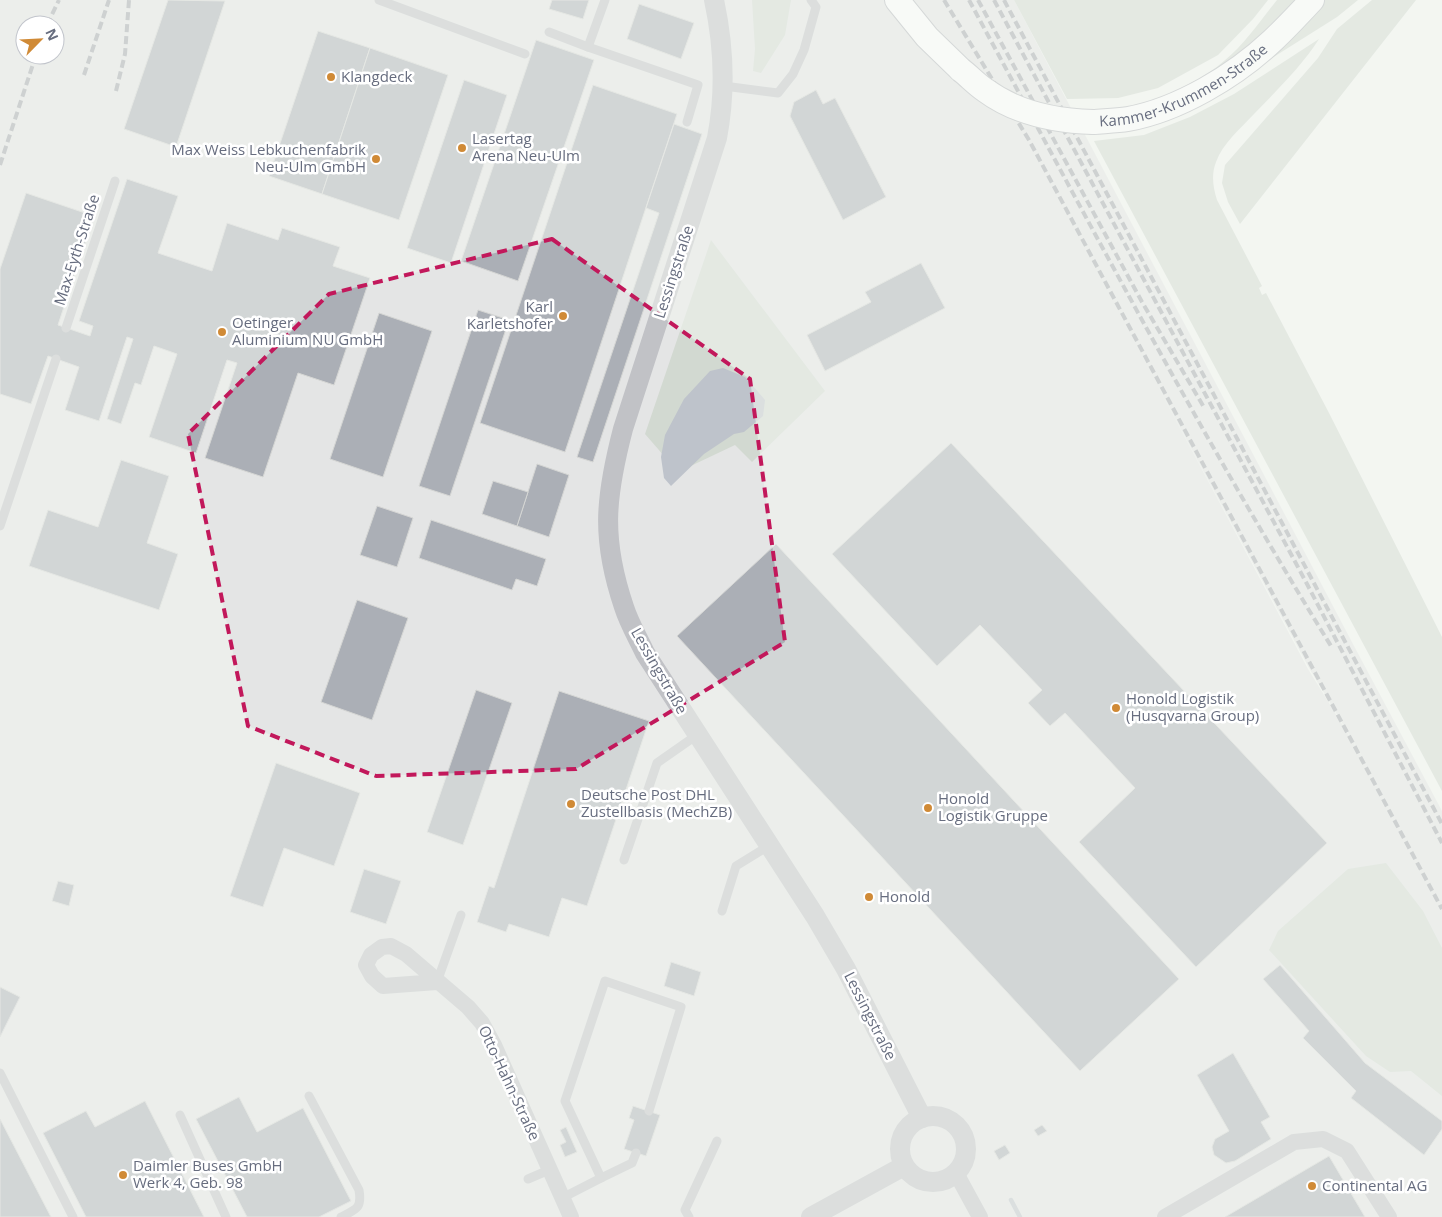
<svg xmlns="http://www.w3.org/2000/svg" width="1442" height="1217" viewBox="0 0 1442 1217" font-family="'Open Sans',sans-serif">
  <rect width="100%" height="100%" fill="#f3f5f1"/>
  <!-- built -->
  <path fill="#e4e5e5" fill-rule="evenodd" d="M0 0H1014L1354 646 1442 811V1217H0ZM25 25H55V55H25ZM1155 381 1309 668 1368 766 1308 669Z"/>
  <!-- green -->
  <g fill="#d2d9d1">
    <polygon points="752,0 791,0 785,35 761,73 753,71 755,49"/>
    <polygon points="1014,0 1268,0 1253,19 1218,55 1158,88 1118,98 1067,99"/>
    <path d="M1277 0H1300L1252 47 1193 85 1165 96C1185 86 1207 76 1224 61 1245 44 1260 21 1277 0Z"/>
    <polygon points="1325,0 1358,0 1337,17 1253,70"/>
    <polygon points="1372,0 1416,0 1240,224 1228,202 1222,183 1225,165 1318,58 1337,29"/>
    <path d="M1319 39C1301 67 1277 90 1254 114 1240 129 1223 143 1216 162 1211 175 1213 187 1217 200L1262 286 1259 288 1262 295 1266 293 1329 413 1442 637V791L1094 141 1144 135 1190 117 1234 94Z"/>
    <polygon points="711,240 825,391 752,462 735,445 678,472 645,434"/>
    <polygon points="1386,863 1423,911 1442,948 1442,1096 1411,1071 1390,1072 1366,1056 1269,950 1278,931 1348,869"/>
  </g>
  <!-- water -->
  <polygon fill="#bec3cb" points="723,368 745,377 765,400 763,416 744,432 734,434 704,454 671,486 664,478 661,457 665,435 684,399 710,371"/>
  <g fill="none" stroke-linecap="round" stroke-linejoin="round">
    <!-- stream -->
    <polyline stroke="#bec3cb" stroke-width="4.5" points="1011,1200 1020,1217"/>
  </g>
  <!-- building -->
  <g fill="#abafb6" stroke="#d5d6d4">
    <polygon points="168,0 225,1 176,147 124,129"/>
    <polygon points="552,0 589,0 583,19 549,9"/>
    <polygon points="639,4 694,23 681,59 627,39"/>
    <polygon points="318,31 370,48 322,194 269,176"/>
    <polygon points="536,40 594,60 518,281 461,261"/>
    <polygon points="370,48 448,75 399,220 322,194"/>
    <polygon points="464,80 507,95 451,263 407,248"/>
    <polygon points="593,85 677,114 565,452 480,423"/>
    <polygon points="816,90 823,104 835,98 886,197 843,220 790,116 794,102"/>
    <polygon points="674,124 702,134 593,462 577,457 659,213 646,208"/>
    <polygon points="127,179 178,196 158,253 212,271 227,223 278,240 282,228 340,247 333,266 370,278 334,385 298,373 263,477 205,458 237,363 227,360 196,453 149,437 177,354 154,346 141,385 135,383 121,424 107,419 133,339 127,337 99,421 65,410 79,367 48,356 31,404 0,394 0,269 26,193 94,216 58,325 90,336 93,326 79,321"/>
    <polygon points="921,263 945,308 825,371 807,335 871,302 865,292"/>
    <polygon points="478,310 509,320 450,496 419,486"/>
    <polygon points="379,313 432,331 383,477 330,459"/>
    <polygon points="951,443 1327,843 1196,967 1079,842 1135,788 1065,713 1050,726 1028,703 1042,690 980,625 937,666 832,554"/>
    <polygon points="121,460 169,476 147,543 178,554 159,610 29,566 48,510 98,527"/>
    <polygon points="537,464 569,475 549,537 517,526"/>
    <polygon points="493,481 528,492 517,526 482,514"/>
    <polygon points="377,506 413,518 397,567 360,555"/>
    <polygon points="431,520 546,559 537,586 516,579 512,590 419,558"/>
    <polygon points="776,544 1179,979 1080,1071 677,636"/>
    <polygon points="357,600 408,618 372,720 321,702"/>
    <polygon points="476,690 512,703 463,845 427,832"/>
    <polygon points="559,691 649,721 587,906 562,898 549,937 509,924 506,932 477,922 489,886 494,888"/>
    <polygon points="276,763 360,793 334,866 284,848 263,907 230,896"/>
    <polygon points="364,869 401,881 386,924 350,912"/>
    <polygon points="58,881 74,885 69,906 52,901"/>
    <polygon points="671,962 701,972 694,996 664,986"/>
    <polygon points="1280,965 1365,1063 1442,1121 1442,1129 1424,1155 1351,1098 1356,1091 1303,1038 1309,1031 1263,979"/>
    <polygon points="0,987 20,997 0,1037"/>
    <polygon points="1233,1053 1270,1117 1261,1122 1271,1139 1235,1161 1226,1163 1214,1155 1212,1147 1215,1139 1229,1131 1197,1075"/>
    <polygon points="239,1097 257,1132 303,1108 351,1201 319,1217 247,1217 196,1119"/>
    <polygon points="145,1101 204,1217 86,1217 43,1133 86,1111 95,1127"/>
    <polygon points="633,1106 660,1115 646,1156 624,1149 634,1120 629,1118"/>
    <polygon points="0,1119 51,1217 0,1217"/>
    <polygon points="1042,1125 1047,1131 1038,1136 1034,1130"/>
    <polygon points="566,1127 577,1152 565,1157 560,1145 566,1142 560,1130"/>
    <polygon points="1005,1145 1010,1153 999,1160 994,1151"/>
    <polygon points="1329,1156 1365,1217 1225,1217"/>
  </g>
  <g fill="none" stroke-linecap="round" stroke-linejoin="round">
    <!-- secondary casing -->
    <g stroke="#b3b5bb" stroke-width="26">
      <g id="secondary">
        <polyline points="897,0 927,37 961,70"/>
        <path id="s1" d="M1093 122C1104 121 1116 121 1128 119 1178 110 1235 76 1272 41 1286 28 1299 14 1312 0"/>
      </g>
    </g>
    <!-- service -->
    <g stroke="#c1c2c6" stroke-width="9">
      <polyline points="379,0 525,54"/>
      <polyline points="605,0 588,47 698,85 687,122"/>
      <polyline points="549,32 588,47"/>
      <polyline points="724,86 778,93 793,74 804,50 816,7 811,0"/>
      <polyline points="66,328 115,181"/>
      <polyline points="0,526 56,359"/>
      <polyline points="624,860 657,763 697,735"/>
      <polyline points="722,911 736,866 770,845"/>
      <polyline points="437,982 461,915"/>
      <polyline points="0,1073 73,1217"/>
      <path d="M309 1096 359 1190C362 1208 357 1209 341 1217"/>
      <polyline points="180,1115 226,1217"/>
      <polyline points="601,1178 632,1163 636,1153"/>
      <polyline points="528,1179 549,1170"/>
      <polyline points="562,1198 601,1178 565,1101 605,981 681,1007 649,1111"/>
      <polyline points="689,1217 685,1210 717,1141"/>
    </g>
    <!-- minor -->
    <g stroke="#c1c2c6" stroke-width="16">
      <polyline points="437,982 383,986 372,976 366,965 371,955 382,947 391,946 406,954 468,1007 482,1023 494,1045 571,1217"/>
      <polyline points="956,1173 980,1217"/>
      <polyline points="1165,1217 1294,1142 1323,1139 1347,1151 1389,1217"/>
    </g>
    <!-- tertiary -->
    <g stroke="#c1c2c6" stroke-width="20">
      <path d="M714 0C724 46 726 91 717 138L623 429C605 498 601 539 624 607 629 623 638 638 645 653L815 916 846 969 922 1118"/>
      <circle cx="933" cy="1149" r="33"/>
      <polyline points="811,1217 904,1166"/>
    </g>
    <!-- secondary -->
    <use href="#secondary" stroke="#fff" stroke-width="24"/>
    <!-- rail -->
    <g stroke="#a2a4ab" stroke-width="4" stroke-dasharray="8 4" stroke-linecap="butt">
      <polyline points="944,0 1029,140 1442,909"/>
      <path d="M969 0C1086 217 1201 436 1331 646"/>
      <polyline points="978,0 1142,302 1205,409"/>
      <polyline points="994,0 1307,584 1442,843"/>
      <polyline points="1004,0 1442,824"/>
      <polyline points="47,25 59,0"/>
      <polyline points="84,75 109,0"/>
      <polyline points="116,91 125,54 129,0"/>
      <polyline points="0,165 36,55"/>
    </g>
    <!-- secondary-bridge casing -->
    <g stroke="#b3b5bb" stroke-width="26" stroke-linecap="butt">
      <path id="secondary-bridge" d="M961 70C969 76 976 84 985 90 1016 113 1056 121 1093 122"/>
    </g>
    <!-- secondary-bridge -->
    <use href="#secondary-bridge" stroke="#fff" stroke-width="24"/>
  </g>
  <!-- marked area -->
  <path d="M0 0H1442V1217H0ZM552 239 750 379 785 642 576 769 376 776 248 726 188 434 329 294Z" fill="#f3f5f1" fill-opacity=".55" fill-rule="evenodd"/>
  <path fill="none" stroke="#c2185b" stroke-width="4" stroke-dasharray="10 6" stroke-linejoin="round" d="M552 239 750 379 785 642 576 769 376 776 248 726 188 434 329 294Z"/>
  <!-- markers -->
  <g fill="#d08a36" stroke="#fff" stroke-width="2">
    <circle cx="331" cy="77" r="5"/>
    <circle cx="462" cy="148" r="5"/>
    <circle cx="376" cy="159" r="5"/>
    <circle cx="563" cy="316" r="5"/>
    <circle cx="222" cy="332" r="5"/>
    <circle cx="1116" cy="708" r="5"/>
    <circle cx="571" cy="804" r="5"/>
    <circle cx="928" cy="808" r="5"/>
    <circle cx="869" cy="897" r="5"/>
    <circle cx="123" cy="1175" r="5"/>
    <circle cx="1312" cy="1186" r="5"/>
  </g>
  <g text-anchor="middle" stroke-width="5" stroke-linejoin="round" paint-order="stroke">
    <!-- poi labels -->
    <g font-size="15" fill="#676d7f" stroke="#fff" text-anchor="start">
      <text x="341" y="82">Klangdeck</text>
      <text x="472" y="144">Lasertag<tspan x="472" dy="17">Arena Neu-Ulm</tspan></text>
      <text x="366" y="155" text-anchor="end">Max Weiss Lebkuchenfabrik<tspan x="366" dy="17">Neu-Ulm GmbH</tspan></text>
      <text x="553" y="312" text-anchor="end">Karl<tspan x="553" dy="17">Karletshofer</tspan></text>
      <text x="232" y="328">Oetinger<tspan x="232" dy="17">Aluminium NU GmbH</tspan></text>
      <text x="1126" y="704">Honold Logistik<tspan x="1126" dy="17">(Husqvarna Group)</tspan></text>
      <text x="581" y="800">Deutsche Post DHL<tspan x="581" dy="17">Zustellbasis (MechZB)</tspan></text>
      <text x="938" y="804">Honold<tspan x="938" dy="17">Logistik Gruppe</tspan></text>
      <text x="879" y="902">Honold</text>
      <text x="133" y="1171">Daimler Buses GmbH<tspan x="133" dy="17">Werk 4, Geb. 98</tspan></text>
      <text x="1322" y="1191">Continental AG</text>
    </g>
    <!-- street labels -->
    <g font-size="15" fill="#676d7f" stroke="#fff">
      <text dy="5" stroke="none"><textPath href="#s1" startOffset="99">Kammer-Krummen-Straße</textPath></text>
      <text transform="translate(77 250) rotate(-72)" y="5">Max-Eyth-Straße</text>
      <text transform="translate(674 272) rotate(-72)" y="5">Lessingstraße</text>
      <text transform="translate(659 671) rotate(60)" y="5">Lessingstraße</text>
      <text transform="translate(870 1016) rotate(63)" y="5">Lessingstraße</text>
      <text transform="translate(509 1083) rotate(65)" y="5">Otto-Hahn-Straße</text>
    </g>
  </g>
  <!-- north arrow -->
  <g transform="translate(40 40) rotate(66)"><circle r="24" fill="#ffffff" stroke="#c2c5cc"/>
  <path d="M0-4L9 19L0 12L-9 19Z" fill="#d08a36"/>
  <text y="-8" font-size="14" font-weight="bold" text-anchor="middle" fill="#676d7f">N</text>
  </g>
</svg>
